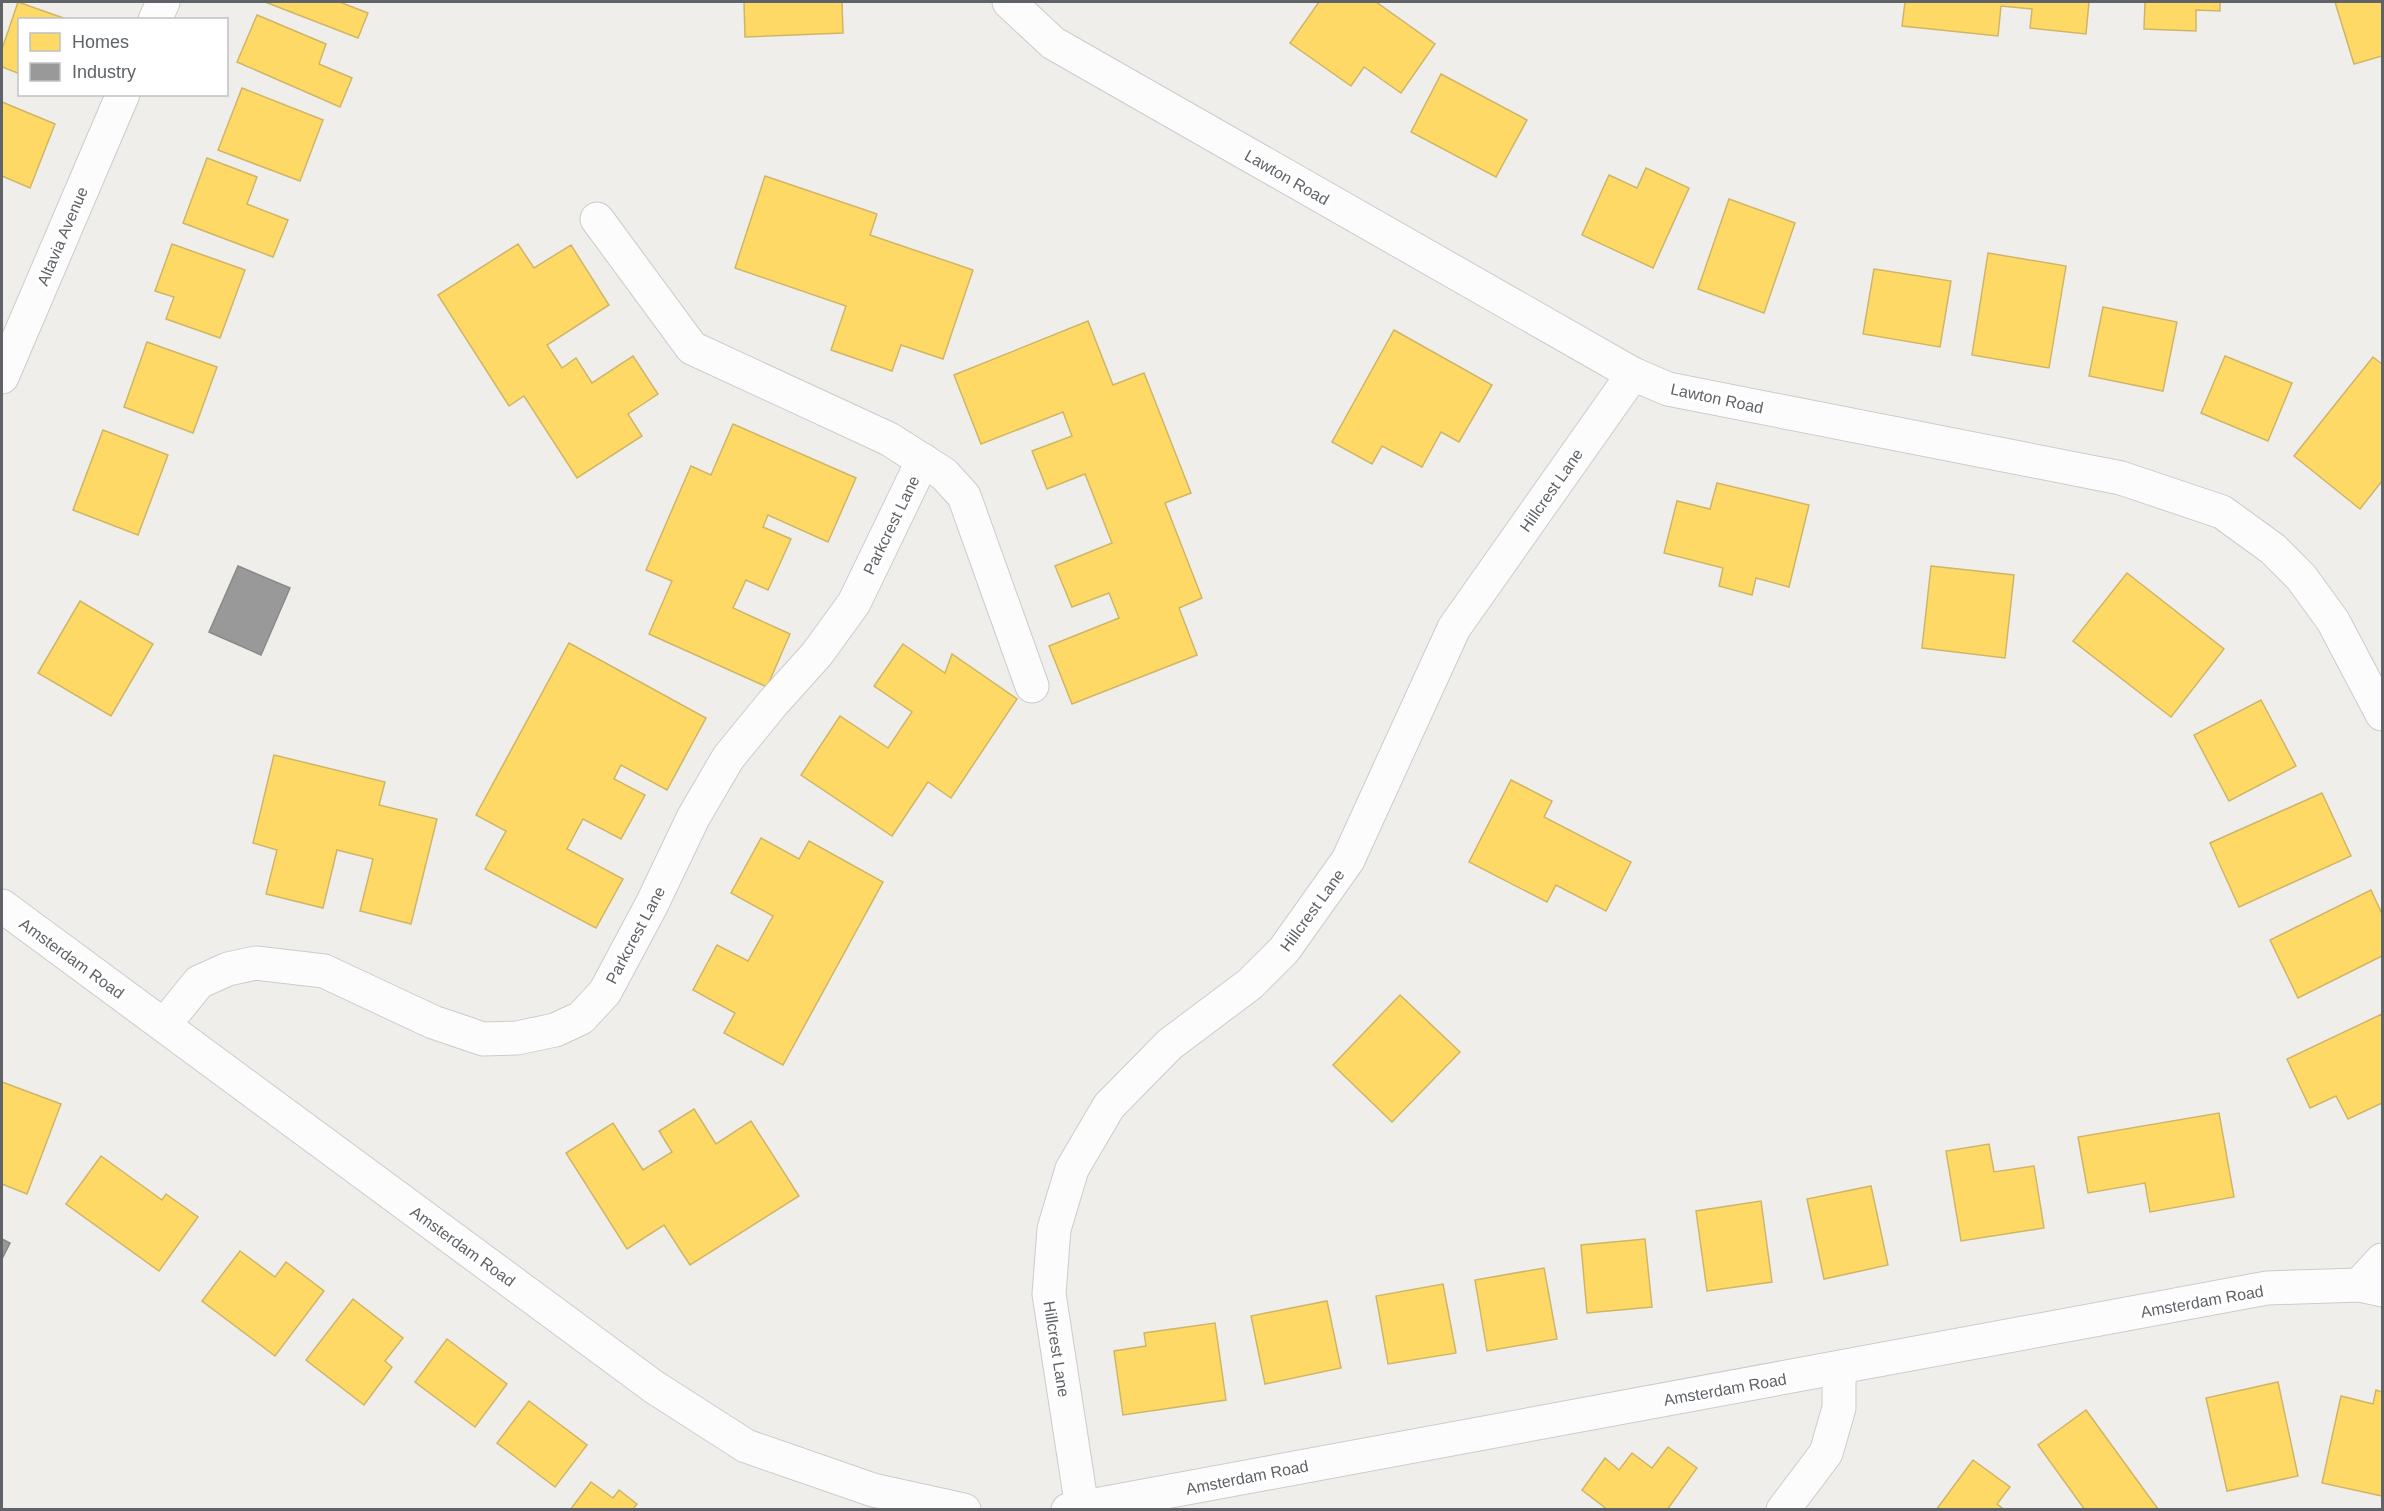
<svg xmlns="http://www.w3.org/2000/svg" width="2384" height="1511" viewBox="0 0 2384 1511" font-family="Helvetica,sans-serif">
  <rect width="100%" height="100%" fill="#efeeea"/>
  <!-- homes -->
  <g fill="#ffd966" stroke="#cfb667" stroke-width="1.5">
    <polygon points="18,2 69,20 20,20 20,74 2,67 2,49"/>
    <polygon points="265,2 343,2 342,3 368,13 358,38"/>
    <polygon points="744,2 842,2 843,33 745,37"/>
    <polygon points="1319,2 1376,2 1435,44 1401,93 1364,67 1351,86 1290,43"/>
    <polygon points="1905,2 2089,2 2086,34 2030,28 2032,9 2001,6 1998,36 1902,26"/>
    <polygon points="2145,2 2220,2 2220,11 2196,10 2196,31 2144,29"/>
    <polygon points="2335,2 2382,2 2382,56 2354,64"/>
    <polygon points="257,15 326,44 319,64 352,78 340,107 237,62"/>
    <polygon points="1441,74 1527,120 1496,177 1411,132"/>
    <polygon points="242,88 323,120 300,181 218,150"/>
    <polygon points="2,102 55,124 30,188 2,176"/>
    <polygon points="207,158 257,177 247,204 288,220 273,257 183,223"/>
    <polygon points="1646,168 1689,188 1653,268 1582,235 1609,175 1637,188"/>
    <polygon points="765,176 877,214 870,235 973,270 943,359 901,345 892,371 831,350 846,306 735,268"/>
    <polygon points="1729,199 1795,223 1764,313 1698,289"/>
    <polygon points="172,244 245,270 220,338 166,319 174,297 155,291"/>
    <polygon points="518,244 534,268 571,245 609,305 547,345 562,368 576,358 592,383 633,356 658,394 628,414 642,436 577,478 524,396 509,406 438,295"/>
    <polygon points="1988,253 2066,266 2049,368 1972,355"/>
    <polygon points="1874,269 1951,281 1940,347 1863,334"/>
    <polygon points="2103,307 2177,322 2163,391 2089,376"/>
    <polygon points="1088,321 1113,385 1144,373 1191,493 1165,503 1202,598 1179,608 1197,655 1072,704 1049,646 1119,618 1109,593 1072,607 1055,566 1112,543 1085,474 1047,489 1032,451 1072,436 1063,412 981,444 954,375"/>
    <polygon points="1394,330 1492,385 1459,442 1441,432 1422,467 1382,446 1372,464 1332,442"/>
    <polygon points="147,342 217,367 193,433 124,407"/>
    <polygon points="2225,356 2292,383 2268,441 2201,413"/>
    <polygon points="2373,357 2382,364 2382,481 2360,509 2294,456"/>
    <polygon points="733,424 856,478 828,542 768,515 763,527 791,539 768,590 746,580 733,608 790,634 767,687 649,634 672,581 646,570 691,466 711,475"/>
    <polygon points="103,430 168,455 138,535 73,510"/>
    <polygon points="1717,483 1809,505 1789,587 1756,578 1752,595 1719,586 1723,568 1664,553 1677,501 1710,509"/>
    <polygon points="1931,566 2014,575 2005,658 1922,648"/>
    <polygon points="2127,573 2224,649 2171,717 2073,641"/>
    <polygon points="80,601 153,644 111,716 38,673"/>
    <polygon points="569,643 706,718 667,790 621,765 614,779 645,795 621,839 583,819 567,849 623,879 596,928 485,869 506,831 476,815"/>
    <polygon points="903,644 945,673 952,654 1017,699 951,798 928,782 892,836 801,775 840,716 888,748 912,712 874,686"/>
    <polygon points="2261,700 2296,766 2229,801 2194,735"/>
    <polygon points="274,755 385,782 379,805 437,819 411,924 360,911 373,859 337,850 323,908 266,894 277,850 253,843"/>
    <polygon points="1511,780 1552,801 1544,817 1631,862 1606,911 1556,885 1547,902 1469,862"/>
    <polygon points="2322,793 2351,856 2239,907 2210,843"/>
    <polygon points="761,838 799,859 809,841 883,882 783,1065 724,1033 735,1013 693,990 717,945 748,961 773,916 731,893"/>
    <polygon points="2371,890 2382,914 2382,956 2298,998 2270,940"/>
    <polygon points="1400,995 1460,1052 1392,1122 1333,1065"/>
    <polygon points="2382,1014 2382,1103 2348,1119 2336,1096 2310,1108 2287,1059"/>
    <polygon points="2,1082 61,1104 27,1194 2,1184"/>
    <polygon points="694,1109 716,1144 751,1121 799,1196 690,1265 664,1225 627,1249 566,1153 613,1123 643,1170 672,1152 659,1131"/>
    <polygon points="2219,1113 2234,1197 2150,1212 2145,1183 2088,1193 2078,1137"/>
    <polygon points="1989,1144 1994,1172 2034,1166 2044,1228 1961,1241 1946,1151"/>
    <polygon points="101,1156 162,1200 166,1194 198,1217 159,1271 66,1204"/>
    <polygon points="1871,1186 1888,1265 1824,1279 1807,1199"/>
    <polygon points="1761,1201 1772,1282 1707,1291 1696,1211"/>
    <polygon points="1645,1239 1652,1307 1587,1313 1581,1245"/>
    <polygon points="240,1251 275,1277 286,1262 324,1291 275,1356 202,1301"/>
    <polygon points="1544,1268 1557,1339 1487,1351 1475,1280"/>
    <polygon points="1443,1284 1456,1353 1388,1364 1376,1296"/>
    <polygon points="353,1299 403,1338 385,1361 392,1367 364,1405 306,1360"/>
    <polygon points="1327,1301 1341,1368 1265,1384 1251,1316"/>
    <polygon points="1215,1323 1226,1400 1123,1415 1114,1351 1146,1346 1144,1333"/>
    <polygon points="447,1339 507,1384 475,1427 415,1382"/>
    <polygon points="2278,1382 2298,1476 2227,1491 2206,1398"/>
    <polygon points="2376,1390 2382,1392 2382,1496 2322,1483 2341,1396 2373,1404"/>
    <polygon points="529,1401 587,1445 555,1487 497,1443"/>
    <polygon points="2086,1410 2158,1509 2157,1510 2085,1510 2038,1445"/>
    <polygon points="1668,1447 1697,1468 1667,1510 1608,1510 1582,1490 1605,1458 1619,1470 1632,1453 1652,1468"/>
    <polygon points="1973,1460 2010,1487 1997,1504 2005,1510 1936,1510"/>
    <polygon points="591,1482 613,1498 619,1490 637,1504 632,1510 570,1510"/>
  </g>
  <!-- industry -->
  <g fill="#999" stroke="#88898a" stroke-width="1.5">
    <polygon points="238,566 290,588 261,655 209,632"/>
    <polygon points="2,1239 10,1243 2,1259"/>
  </g>
  <g fill="none" stroke-linecap="round" stroke-linejoin="round">
    <!-- minor casing -->
    <g stroke="#cbcccc" stroke-width="35">
      <g id="minor">
        <polyline points="1009,2 1053,43 1633,374 1668,389 2121,478 2222,512 2273,549 2301,577 2333,621 2382,714"/>
        <polyline points="155,20 163,2"/>
        <polyline points="597,219 692,348 889,439 944,474 964,496 1032,686"/>
        <polyline points="2,377 123,94"/>
        <polyline points="2,906 654,1387 746,1446 873,1490 964,1510"/>
        <polyline points="164,1025 199,982 228,969 256,963 324,971 433,1022 483,1039 517,1038 555,1030 581,1018 605,992 652,904 693,818 728,758 772,704 817,654 854,603 923,460"/>
        <polyline points="2359,1285 2382,1260"/>
        <polyline points="1082,1508 1049,1294 1054,1229 1072,1169 1109,1106 1170,1044 1250,984 1284,950 1348,860 1454,628 1633,374"/>
        <polyline points="1068,1510 2267,1288 2359,1285 2382,1290"/>
        <polyline points="1783,1510 1826,1453 1839,1408 1839,1368"/>
      </g>
    </g>
    <!-- minor -->
    <use href="#minor" stroke="#fdfcfc" stroke-width="33"/>
  </g>
  <g text-anchor="middle" stroke-width="6" stroke-linejoin="round" paint-order="stroke">
    <!-- street labels -->
    <g font-size="16" fill="#5f6368" stroke="#fff">
      <text transform="translate(1287 177) rotate(30)" y="6">Lawton Road</text>
      <text transform="translate(62 236) rotate(-67)" y="6">Altavia Avenue</text>
      <text transform="translate(1717 398) rotate(12)" y="6">Lawton Road</text>
      <text transform="translate(1551 490) rotate(-55)" y="6">Hillcrest Lane</text>
      <text transform="translate(891 525) rotate(-64)" y="6">Parkcrest Lane</text>
      <text transform="translate(1312 910) rotate(-54)" y="6">Hillcrest Lane</text>
      <text transform="translate(635 935) rotate(-62)" y="6">Parkcrest Lane</text>
      <text transform="translate(72 958) rotate(36)" y="6">Amsterdam Road</text>
      <text transform="translate(463 1246) rotate(36)" y="6">Amsterdam Road</text>
      <text transform="translate(2202 1301) rotate(-10)" y="6">Amsterdam Road</text>
      <text transform="translate(1057 1349) rotate(81)" y="6">Hillcrest Lane</text>
      <text transform="translate(1725 1389) rotate(-10)" y="6">Amsterdam Road</text>
      <text transform="translate(1247 1477) rotate(-11)" y="6">Amsterdam Road</text>
    </g>
  </g>
  <!-- border -->
  <rect width="2384" height="1511" fill="none" stroke="#5f6368" stroke-width="6"/>
  <!-- legend -->
  <rect x="18" y="18" width="210" height="78" fill="#ffffff" stroke="#bfc1c3" stroke-width="1.5"/>
  <rect x="30" y="33" width="30" height="18" fill="#ffd966" stroke="#bfc1c3" stroke-width="1.5"/>
  <text x="72" y="48" font-size="18" fill="#5f6368">Homes</text>
  <rect x="30" y="63" width="30" height="18" fill="#999999" stroke="#bfc1c3" stroke-width="1.5"/>
  <text x="72" y="78" font-size="18" fill="#5f6368">Industry</text>
</svg>
